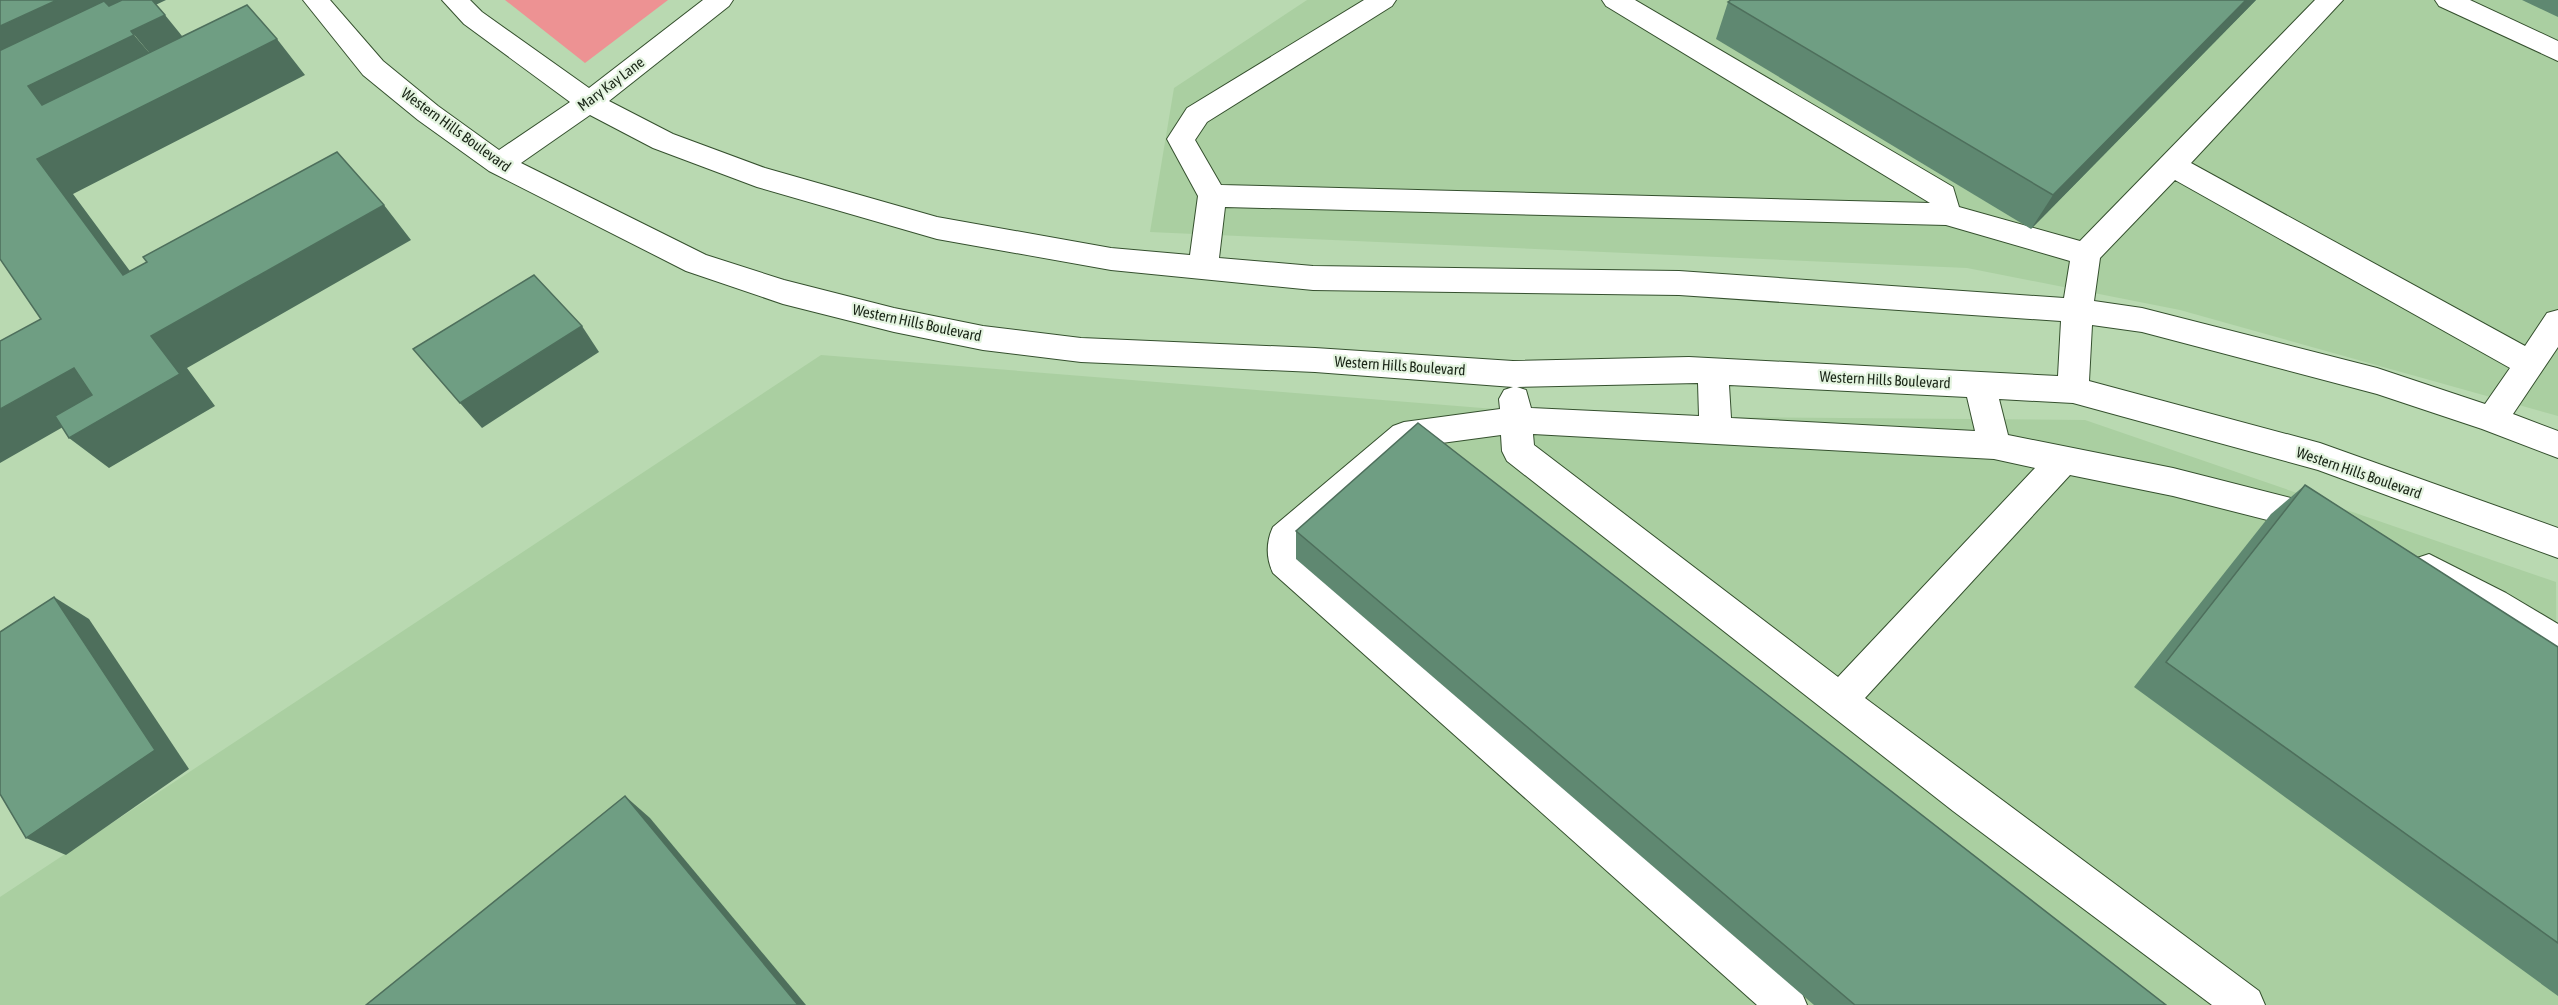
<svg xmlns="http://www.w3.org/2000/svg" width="2558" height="1005" viewBox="0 0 2558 1005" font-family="'Asap Condensed',sans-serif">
  <rect width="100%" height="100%" fill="#b9d9b1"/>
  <!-- built -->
  <g fill="#aacfa1">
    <polygon points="1307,0 2558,0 2558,416 2180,310 1967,268 1150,232 1174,88"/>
    <polygon points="821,355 1581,416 2085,420 2556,582 2558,1005 0,1005 0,897"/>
  </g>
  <!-- green -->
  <polygon fill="#ed9293" points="505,0 668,0 585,63"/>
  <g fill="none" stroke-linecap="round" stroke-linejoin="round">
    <!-- minor casing -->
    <g stroke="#35502e" stroke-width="2">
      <g id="minor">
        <path d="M303 0H330L383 61 438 106 499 150 570 102 464 24 442 0H470L482 12 589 88 703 0H733L729 6 609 101 673 134 765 168 937 217 1111 248 1190 255 1198 196 1167 139 1187 108 1364 0H1396L1392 6 1207 122 1195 140 1221 185 1930 203 1606 6 1602 0H1635L1953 187 1959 207 2080 241 2315 0H2343L2191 163 2525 346 2547 313 2558 310V347L2513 414 2558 431V458L2482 429 2377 394 2142 332 2092 325 2089 381 2320 443 2558 528V558L2318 470 2073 403 1999 399 2008 435 2173 468 2322 506 2334 510 2339 520 2334 530 2322 534 2173 496 2070 475 1865 698 2259 991 2265 1005H2212L1953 811 1507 461 1502 451 1501 435 1412 447 1302 543V556L1801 991 1807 1005H1757L1273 573C1266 558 1266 542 1273 527L1393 426 1404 422 1500 409 1499 399 1504 390 1513 387 1315 372 1081 362 983 350 894 332 783 304 686 271 489 171 418 120 363 75ZM590 115 653 148 757 187 937 239 1111 270 1313 290 1679 295 2061 321 2058 376 1689 357 1513 361 1315 348 1081 338 983 326 894 308 784 280 706 255 521 163ZM2175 180 2510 368 2485 404 2377 368 2142 308 2094 301 2100 258ZM1225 207 1946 225 2070 261 2064 298 1679 271 1313 266 1219 258ZM1698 383 1699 416 1531 408 1526 390 1517 387ZM1729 385 1967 397 1975 431 1731 418ZM1533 434 1994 459 2035 468 1838 677 1534 445Z"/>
        <polygon points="2435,0 2470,0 2558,41 2558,61 2439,6"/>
        <polygon points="2429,554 2506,593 2558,624 2558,658 2417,580 2412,569 2417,558"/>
      </g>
    </g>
    <!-- minor -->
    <use href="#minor" fill="#fff" fill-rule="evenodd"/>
  </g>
  <!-- wall -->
  <g fill="#5f8871">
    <polygon points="1730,0 2256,0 2031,229 1716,39 1728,2"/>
    <polygon points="2522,0 2558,0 2558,17"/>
    <polygon points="2305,485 2558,647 2558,996 2134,687 2271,514"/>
    <polygon points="1296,531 2166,1005 1814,1005 1296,559"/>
  </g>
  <!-- shaded-wall -->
  <g fill="#4e6f5c">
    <polygon points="57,0 166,0 23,68 134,35 165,71 277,39 305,75 73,194 158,309 123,275 37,159 42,105 0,48 0,26"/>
    <polygon points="2246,0 2256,0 2031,229 2053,195"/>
    <polygon points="165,15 195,52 162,68 131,31"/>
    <polygon points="384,205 411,240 187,368 215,406 109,468 69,438 151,336"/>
    <polygon points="582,326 599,352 482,428 460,403"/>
    <polygon points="74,368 112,399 0,463 0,409"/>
    <polygon points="54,597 89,619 189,769 66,855 26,838"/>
    <polygon points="625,796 650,818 806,1005 798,1005"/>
  </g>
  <!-- building -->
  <g fill="#6f9e83" stroke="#4e6f5c" stroke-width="1.5">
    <polygon points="0,0 57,0 0,26"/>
    <polygon points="122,0 152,0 165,15 131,31 134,35 28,86 42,105 247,5 277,39 37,159 123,275 147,262 143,257 337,152 384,205 151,336 180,374 69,438 55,416 92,395 74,368 0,409 0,341 41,319 0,259 0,48 1,50 104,1 109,6"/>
    <polygon points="1731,0 2246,0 2053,195 1728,2"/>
    <polygon points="534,275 582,326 460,403 413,349"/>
    <polygon points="1418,423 2166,1005 1855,1005 1296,531"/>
    <polygon points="2305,485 2558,647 2558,943 2166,662"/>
    <polygon points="54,597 155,750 26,838 0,794 0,632"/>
    <polygon points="625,796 798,1005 366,1005"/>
  </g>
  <g text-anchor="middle" stroke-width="4.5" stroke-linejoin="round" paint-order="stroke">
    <!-- street labels -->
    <g font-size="15" fill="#1b2718" stroke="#e4f4e0">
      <text transform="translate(611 84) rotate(-37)" y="5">Mary Kay Lane</text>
      <text transform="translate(456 130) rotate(36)" y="5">Western Hills Boulevard</text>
      <text transform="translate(917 323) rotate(12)" y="5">Western Hills Boulevard</text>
      <text transform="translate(1400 366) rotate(4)" y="5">Western Hills Boulevard</text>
      <text transform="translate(1885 380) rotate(3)" y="5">Western Hills Boulevard</text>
      <text transform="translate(2359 473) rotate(19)" y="5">Western Hills Boulevard</text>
    </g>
  </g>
</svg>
